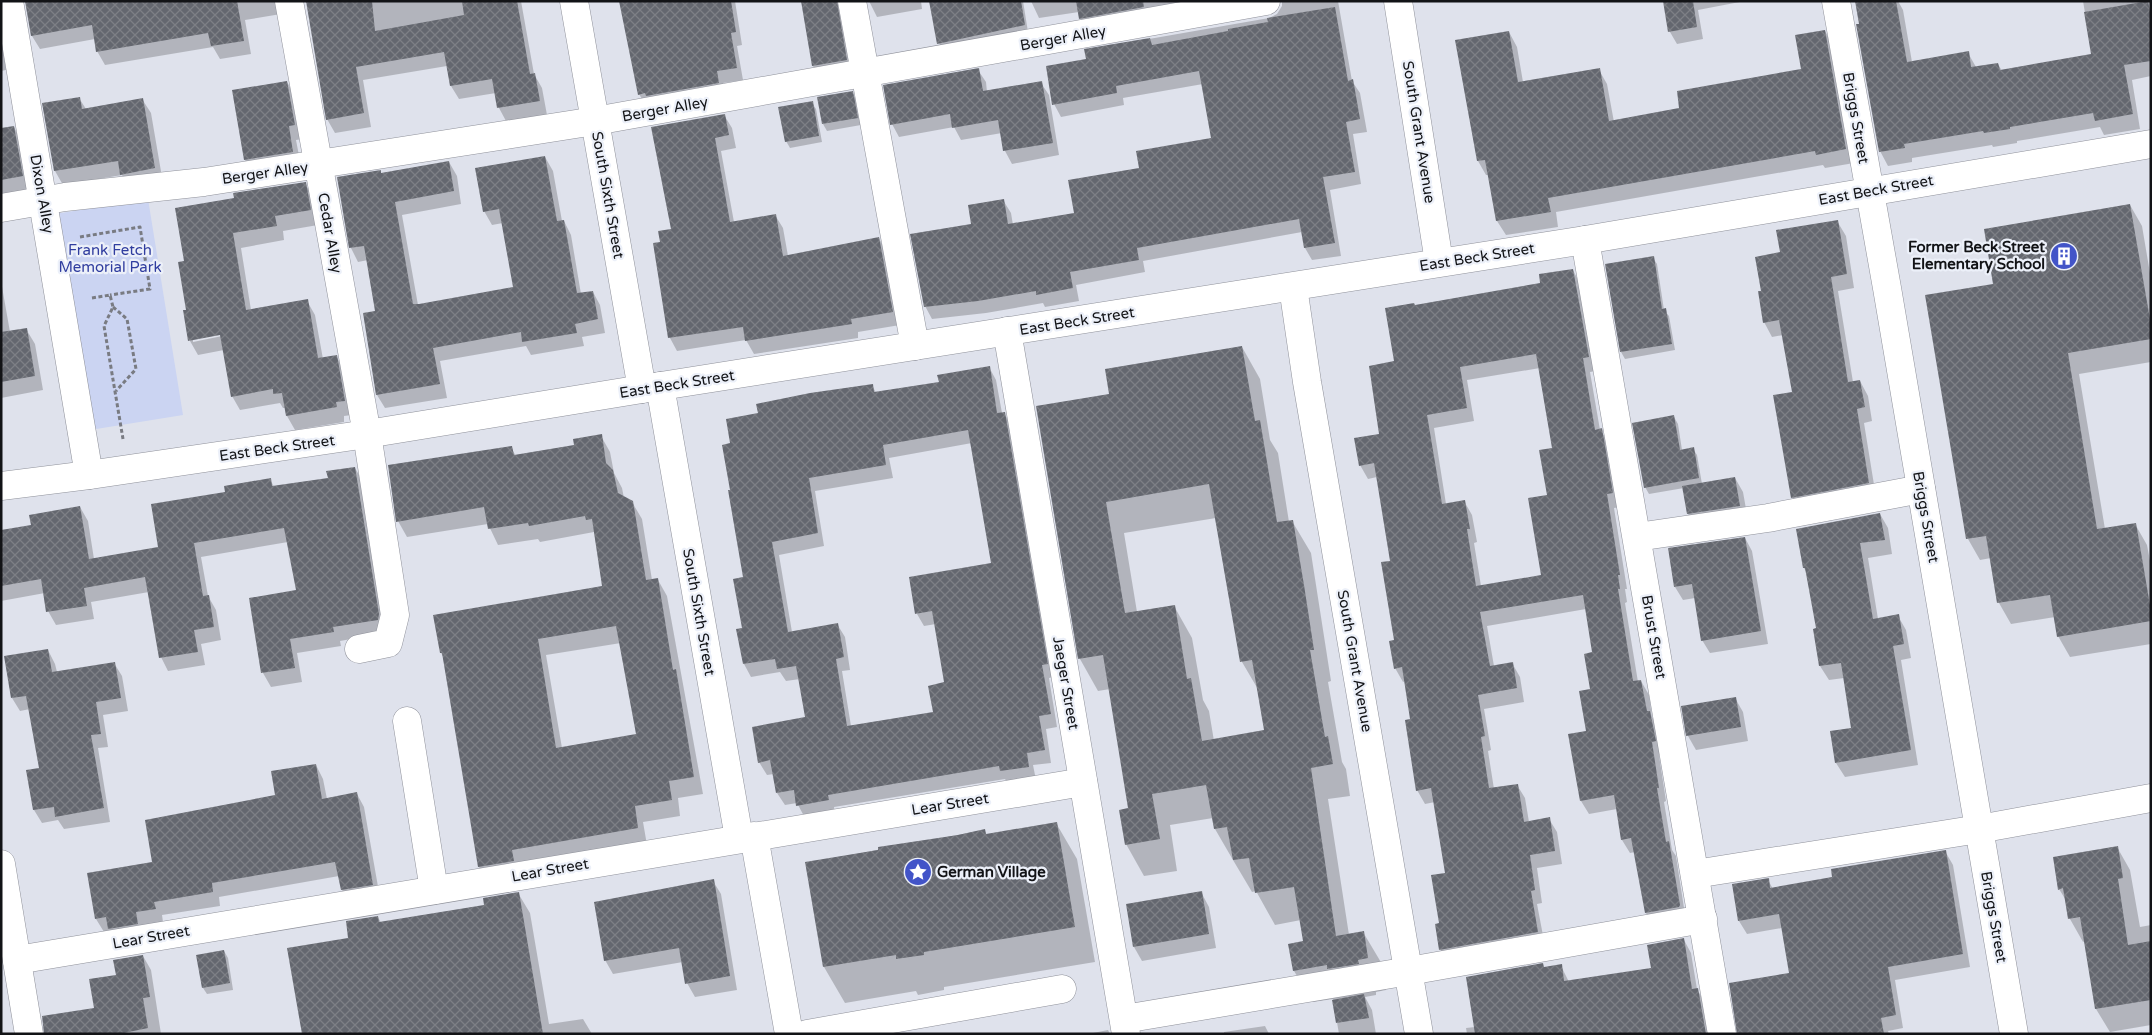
<svg xmlns="http://www.w3.org/2000/svg" width="2152" height="1035" viewBox="0 0 2152 1035" font-family="'Varela Round',sans-serif">
  <defs>
    <pattern id="building-cross-hatch" width="8" height="8" patternUnits="userSpaceOnUse" patternTransform="scale(1.25)"><rect width="8" height="8" fill="#64676f"/><path d="M0 0l8 8M0 8l8-8" fill="none" stroke="#7d7f85"/></pattern>
  </defs>
  <rect width="100%" height="100%" fill="#dfe2ec"/>
  <!-- green -->
  <polygon fill="#cbd4f2" points="148,199 183,415 90,430 55,214"/>
  <!-- shadow -->
  <g fill="#0003" fill-rule="evenodd">
    <polygon points="26,1 289,1 281,14 245,20 251,54 220,59 213,47 105,65 97,51 95,39 40,49 32,36"/>
    <polygon points="305,1 521,1 534,74 542,88 547,115 506,121 499,108 496,93 459,99 451,86 447,66 363,80 371,127 335,133 327,119 308,4"/>
    <polygon points="632,1 735,1 742,45 737,46 743,80 723,83 725,95 646,106 639,94"/>
    <polygon points="801,1 849,1 853,72 820,78 813,66 802,3"/>
    <polygon points="869,1 921,1 922,9 877,17"/>
    <polygon points="941,1 1023,1 1028,32 943,50 939,43"/>
    <polygon points="1031,1 1226,1 1087,31 1080,18 1079,12 1039,18"/>
    <polygon points="1282,1 1338,1 1352,81 1360,93 1367,132 1353,134 1361,184 1330,190 1341,256 1312,260 1305,248 1302,232 1143,261 1145,272 1076,285 1079,301 1045,307 1043,303 986,313 932,319 925,306 972,225 1003,200 1011,213 1013,225 1075,214 1140,170 1212,139 1203,84 1123,98 1124,105 1061,117 1054,104 1087,60 1086,50 1269,18 1277,14 1282,6"/>
    <polygon points="1664,1 1745,1 1698,10 1703,39 1677,44 1670,32"/>
    <polygon points="1864,1 1898,1 1903,10 1912,62 1968,53 1976,67 1998,64 2002,71 2092,55 2083,1 2151,1 2151,76 2132,80 2140,129 2104,135 2100,127 2017,141 2017,143 1993,147 1992,145 1912,158 1912,162 1888,166 1880,151 1860,25"/>
    <polygon points="1,22 7,55 4,55 6,70 1,71"/>
    <polygon points="1825,31 1833,45 1854,163 1825,168 1823,165 1556,212 1558,227 1506,235 1497,221 1489,175 1486,175 1478,161 1509,32 1517,47 1523,82 1599,70 1607,84 1614,122 1681,109 1803,70"/>
    <polygon points="978,70 986,82 987,92 1041,83 1049,95 1059,155 1012,164 1005,151 1002,133 961,140 954,127 899,137 892,124"/>
    <polygon points="287,82 295,96 303,139 296,140 301,166 253,174 245,160"/>
    <polygon points="852,92 856,99 861,125 827,131 823,124 819,98"/>
    <polygon points="79,98 86,109 142,99 151,113 163,183 130,189 122,175 63,185 55,171"/>
    <polygon points="812,103 816,109 822,142 790,148 786,141"/>
    <polygon points="724,115 732,128 736,148 721,151 734,222 775,215 783,228 788,256 879,238 886,252 900,325 858,332 858,338 754,354 746,340 677,351 670,338 655,244 662,243 672,230"/>
    <polygon points="14,127 20,139 29,196 1,200 1,129"/>
    <polygon points="545,157 553,171 562,221 564,221 571,235 581,294 593,292 600,305 605,333 582,337 584,346 531,355 526,346 440,361 447,398 385,408 377,395 365,314 376,312 368,260 358,262 351,248 338,178 382,174 449,162 457,176 461,204 402,215 418,305 514,288 503,223 492,225 484,211"/>
    <path d="M305 183 313 198 318 225 283 231 284 240 241 248 251 310 307 301 315 315 323 359 336 356 345 371 352 415 344 416V422L295 430 287 416 286 408H283L280 403 240 410 232 396 224 350 198 355 190 341 186 262 236 199ZM226 333 227 335 193 342V339Z"/>
    <polygon points="2130,205 2142,226 2151,279 2151,362 2079,374 2105,529 2135,524 2147,545 2151,566 2151,644 2070,657 2058,636 2055,617 2011,624 1999,603 1991,558 1980,560 1968,539 1927,296 1995,285"/>
    <polygon points="1837,221 1846,236 1854,288 1838,291 1853,382 1860,381 1868,396 1872,421 1864,423 1876,497 1800,512 1792,497 1793,393 1783,335 1772,337 1764,322 1762,292 1781,253"/>
    <polygon points="1653,258 1657,264 1664,310 1669,316 1675,350 1625,359 1621,352"/>
    <path d="M1573 270 1580 284 1596 371 1590 372 1600 430 1609 443 1620 507 1614 508 1627 589H1625L1627 602 1625 603 1638 682 1641 681 1649 695 1652 717 1658 726 1663 755H1659L1666 801 1664 802 1672 850 1676 856 1686 921 1654 927 1646 913 1635 852 1630 853 1622 840 1617 809 1589 814 1581 801 1593 653 1586 609 1487 626 1494 666 1512 663 1520 677 1524 702 1484 709 1491 750 1488 751 1494 789 1517 785 1525 798 1529 822 1549 819 1557 832 1562 864 1537 868 1542 903 1537 904 1545 946 1448 963 1440 949V924L1447 874 1435 802 1425 804 1417 790 1412 720 1405 681 1403 682 1395 668 1396 641 1391 562 1377 477 1368 479 1360 465 1380 435 1396 362 1415 306 1542 284ZM1540 368 1554 449 1548 496 1543 576 1481 586 1474 543 1477 542 1472 515 1464 501 1446 504 1434 428 1474 421 1467 380Z"/>
    <polygon points="1,281 10,332 26,329 35,344 43,390 1,398"/>
    <path d="M1242 347 1260 379 1270 440 1278 453 1289 522 1292 521 1311 553 1331 681 1328 682 1342 762 1346 769 1350 796 1328 799 1349 935 1363 932 1382 964 1386 990 1376 992V995L1365 997 1372 1010 1376 1034H1339L1333 999 1313 1002 1294 971 1305 942 1301 920 1275 925 1256 891 1252 892 1233 860 1215 829 1213 818 1170 825 1177 871 1144 876 1126 844 1130 809 1110 689 1098 691 1080 659 1037 407 1110 395ZM1216 518 1242 662 1259 691 1265 731 1214 741 1209 711 1203 700 1192 638 1174 606 1137 612 1124 533Z"/>
    <path d="M989 367 996 380 1002 413H1004L1012 426 1054 677 1049 678 1057 727 1046 729 1051 763 1033 765 1036 780 1008 784 1005 779 834 807 835 813 805 818 797 803 785 805 777 793 774 774 767 775 759 762 807 718 800 679 786 681 780 672 751 677 744 664 738 630 743 629 745 578 731 491 732 444 759 414 872 385 876 393 940 383ZM972 443 992 564 917 614 924 626 936 624 946 683 935 713 851 726 842 671 850 670 845 637 837 624 792 632 779 555 824 546 815 491 893 478 889 458Z"/>
    <polygon points="1674,417 1678,424 1682,450 1693,449 1697,455 1702,484 1735,478 1743,492 1748,520 1696,528 1688,514 1684,488 1649,494 1645,487"/>
    <path d="M601 436 610 452 614 473 622 488 624 498 632 502 642 519 652 580H658L667 596 703 794 678 798 680 816 643 822 647 845 488 883 479 867 444 658 441 653 604 587 594 532 540 542 538 539 498 545 488 524 407 537 398 521 511 448 516 456 575 446ZM621 643 638 735 562 748 546 655Z"/>
    <polygon points="355,468 363,482 385,633 340,641 341,646 297,653 302,682 271,687 263,673 250,599 297,591 288,542 201,557 208,596 216,610 221,640 201,644 205,665 168,671 161,657 149,592 91,602 94,619 56,625 48,611 45,593 1,601 1,531 32,526 80,507 88,521 94,559 159,548 227,493 270,479 274,487 329,479"/>
    <polygon points="1880,514 1888,528 1892,554 1868,558 1878,619 1898,616 1906,630 1911,658 1901,660 1918,765 1845,777 1836,763 1853,729 1844,678 1829,680 1820,666 1814,630 1817,630 1808,575 1804,568"/>
    <polygon points="1745,538 1752,551 1768,644 1710,653 1702,640 1695,598 1683,600 1675,587"/>
    <polygon points="48,650 55,664 57,672 114,663 122,676 128,711 103,715 108,747 98,748 110,822 64,829 58,820 42,823 34,810 40,769 30,709 20,711 12,698"/>
    <polygon points="1735,698 1743,712 1748,741 1696,750 1688,736 1683,707"/>
    <polygon points="316,765 323,779 327,799 357,794 364,807 380,898 350,904 342,890 339,876 219,897 220,906 162,915 163,922 104,932 96,919 153,863 277,796"/>
    <polygon points="1056,823 1077,859 1095,962 944,987 944,990 918,995 916,991 845,1003 824,967 807,863 984,830 987,835"/>
    <polygon points="2117,847 2130,870 2140,927 2151,925 2151,1025 2110,1032 2096,1009 2085,941 2083,942 2070,919 2067,902 2059,889"/>
    <polygon points="1945,851 1953,865 1970,967 1895,980 1903,1028 1888,1031 1889,1034 1738,1034 1790,974 1782,928 1747,934 1739,921 1733,885 1768,880 1773,889 1834,878"/>
    <polygon points="713,881 721,894 737,990 695,997 687,983 683,962 613,974 605,960"/>
    <polygon points="1201,892 1209,907 1216,948 1142,961 1134,947"/>
    <polygon points="518,893 530,913 549,1024 583,1019 592,1034 303,1034 350,939 378,917 381,923 485,906"/>
    <polygon points="1684,940 1691,953 1697,989 1705,1003 1711,1034 1467,1034 1466,1028 1475,1027 1545,968 1561,966 1569,982 1653,969"/>
    <polygon points="224,951 228,958 233,990 207,994 203,988"/>
    <polygon points="143,956 151,970 161,1034 68,1034 95,1009 117,976"/>
    <polygon points="1265,1026 1269,1034 1224,1034 1224,1032"/>
    <polygon points="1108,1030 1110,1034 1088,1034"/>
  </g>
  <!-- building -->
  <g fill="url(#building-cross-hatch)" fill-rule="evenodd">
    <polygon points="25,1 237,1 244,41 211,46 208,33 96,52 92,25 31,36"/>
    <polygon points="306,1 372,1 375,31 464,15 462,1 517,1 530,74 535,73 540,101 497,108 492,79 450,86 444,52 356,67 364,113 326,120"/>
    <polygon points="619,1 731,1 736,32 731,33 737,68 717,71 719,83 646,96 645,93 638,95"/>
    <polygon points="801,1 837,1 847,60 812,66"/>
    <polygon points="929,1 1021,1 1025,25 937,44"/>
    <polygon points="1076,1 1143,1 1144,7 1079,19"/>
    <polygon points="1663,1 1693,1 1697,27 1668,32"/>
    <polygon points="1855,1 1896,1 1907,62 1969,51 1971,67 1998,63 2000,70 2091,54 2084,12 2148,1 2151,16 2151,61 2124,65 2133,114 2095,121 2093,113 2010,127 2010,129 1984,133 1983,131 1904,144 1905,148 1879,152 1856,24 1859,24"/>
    <polygon points="1335,7 1348,81 1353,79 1360,119 1346,122 1355,172 1323,177 1335,243 1304,248 1299,219 1137,248 1139,260 1070,272 1073,288 1036,295 1036,291 978,301 924,307 910,234 971,224 968,205 1004,199 1008,224 1074,213 1068,180 1139,168 1136,151 1211,138 1199,71 1116,86 1117,93 1052,105 1046,66 1086,59 1084,49 1150,38 1152,45 1228,31 1228,29 1268,22 1267,18"/>
    <polygon points="1825,30 1846,149 1816,155 1815,151 1548,198 1551,212 1496,221 1485,160 1477,161 1455,40 1509,31 1518,82 1600,68 1609,121 1679,108 1677,91 1801,69 1795,35"/>
    <polygon points="979,68 983,91 1042,81 1053,143 1003,151 998,120 952,128 950,114 890,125 883,85"/>
    <polygon points="287,81 295,125 289,126 293,152 244,160 232,90"/>
    <polygon points="853,91 858,118 822,124 817,97"/>
    <polygon points="80,97 82,109 143,98 155,168 120,175 118,161 54,171 42,103"/>
    <polygon points="813,101 819,136 785,142 778,107"/>
    <polygon points="725,114 729,135 715,138 730,222 776,214 783,256 879,237 893,312 851,319 852,324 745,341 743,327 668,338 653,243 660,242 658,231 671,229 651,127"/>
    <polygon points="14,126 23,176 1,180 1,128"/>
    <polygon points="545,156 557,221 564,220 577,293 593,291 598,319 575,324 577,333 522,342 521,332 433,348 440,384 376,395 363,313 375,311 364,246 349,248 337,177 381,170 381,173 449,161 454,191 395,202 413,304 419,304 513,287 499,209 483,212 475,168"/>
    <polygon points="306,182 311,210 275,216 277,226 233,233 246,310 308,299 318,358 337,355 345,401 336,402 337,407 286,416 282,393 273,394 273,389 231,397 220,335 188,341 183,310 186,310 178,262 184,261 175,208 234,198 233,193"/>
    <polygon points="2130,204 2151,325 2151,339 2068,353 2097,529 2136,523 2151,611 2151,621 2057,637 2050,595 1997,603 1986,536 1966,539 1925,295 1993,284 1984,229"/>
    <polygon points="1838,220 1847,274 1831,277 1848,382 1860,380 1865,407 1857,409 1869,483 1791,498 1773,395 1792,392 1779,320 1763,323 1758,291 1761,291 1755,257 1780,252 1776,230"/>
    <polygon points="1654,256 1662,309 1666,308 1672,344 1620,352 1605,264"/>
    <path d="M1573 269 1589 357 1583 358 1595 430 1602 428 1613 493 1607 494 1620 575H1618L1620 589H1618L1633 681 1641 680 1647 711H1650L1656 741 1652 742 1659 788H1657L1666 842 1669 841 1680 905 1679 907 1645 913 1631 838 1621 840 1614 795 1580 801 1568 734 1586 731 1579 691 1590 689 1584 654 1592 652 1583 595 1480 612 1490 666 1513 662 1517 688 1478 695 1485 736 1481 737 1489 788 1518 784 1524 822 1550 817 1555 851 1530 855 1535 890 1531 891 1538 932 1439 950 1435 924 1439 923 1431 875 1445 873 1431 788 1416 791 1405 720 1410 719 1402 667 1394 669 1389 641 1394 640 1381 562 1390 561 1374 463 1359 466 1354 438 1379 434 1369 366 1394 361 1385 308 1414 303 1415 305 1540 283 1539 274ZM1536 354 1552 448 1539 450 1547 495 1528 498 1541 575 1476 586 1467 529H1470L1465 500 1442 504 1427 415 1467 408 1460 367Z"/>
    <polygon points="27,328 35,376 1,382 1,332"/>
    <path d="M1242 346 1255 421 1260 420 1277 522 1293 520 1304 585 1314 650H1310L1325 737 1328 736 1333 764 1311 768 1336 936 1364 931 1368 958 1358 960 1359 964 1327 969V965L1293 971 1288 944 1303 941 1294 887 1255 893 1249 858 1233 860 1227 827 1214 829 1206 785 1152 794 1160 839 1125 845 1119 810 1128 808 1103 655 1078 659 1036 406 1109 394 1105 369ZM1209 484 1240 662 1252 660 1264 730 1202 741 1191 678 1187 679 1175 605 1125 613 1106 502Z"/>
    <path d="M990 366 997 413 1005 412 1048 664 1042 665 1051 714 1039 716 1045 750 1027 753 1029 767 1000 771 999 766 828 795 829 800 796 806 794 790 776 793 770 760 758 763 752 727 805 717 796 666 777 669 775 659 743 664 736 629 742 628 733 579 743 577 728 490H730L722 445 730 443 726 419 758 413 756 404 810 393 873 384 874 392 939 382 937 375ZM968 430 991 563 909 577 915 614 932 611 944 682 928 686 933 712 847 726 836 659 844 657 838 623 788 632 772 542 818 533 809 478 886 465 883 445Z"/>
    <polygon points="1674,415 1680,450 1694,447 1699,478 1644,488 1632,423"/>
    <path d="M602 434 606 463 613 470 618 493 633 501 646 580 658 578 673 670 676 669 694 777 669 781 672 800 635 806 638 828 512 850 514 861 478 867 442 653H440L433 615 602 586 592 519 586 520 585 516 529 526 528 523 488 529 484 507 396 522 388 465 512 446 514 455 574 445 573 439ZM616 626 636 734 556 748 538 639Z"/>
    <polygon points="355,467 379,614 378,620 333,627 334,632 290,639 295,668 261,673 249,598 296,590 284,528 194,543 203,596 209,595 214,627 194,630 198,652 159,658 145,577 84,588 87,606 46,612 41,579 1,586 1,530 31,525 29,515 80,506 89,559 158,547 151,504 225,492 224,486 271,478 272,486 328,478 326,471"/>
    <polygon points="1735,477 1740,506 1687,514 1682,486"/>
    <polygon points="1880,513 1885,540 1860,543 1873,619 1899,614 1904,644 1893,646 1911,750 1835,763 1830,731 1851,728 1841,663 1819,666 1813,629 1816,628 1805,568 1803,568 1796,529"/>
    <polygon points="1745,537 1761,631 1701,641 1692,584 1674,587 1668,548"/>
    <polygon points="48,649 52,672 115,662 121,698 96,702 101,734 91,735 104,808 55,817 54,807 33,810 26,770 39,768 26,696 11,698 4,656"/>
    <polygon points="1736,697 1741,727 1686,736 1681,706"/>
    <polygon points="316,764 322,799 357,792 373,885 341,890 335,862 212,883 213,892 154,902 156,909 136,912 138,924 108,929 106,917 95,919 87,873 152,862 145,820 275,795 271,771"/>
    <polygon points="1057,822 1075,927 924,952 924,955 896,959 896,955 823,967 805,862 878,850 878,847 958,835 985,829 986,834"/>
    <polygon points="2118,846 2123,878 2118,879 2128,945 2151,941 2151,1000 2095,1009 2080,917 2068,919 2063,888 2058,890 2053,857"/>
    <polygon points="1946,850 1963,954 1888,967 1896,1015 1881,1018 1884,1034 1737,1034 1729,983 1789,973 1779,914 1738,921 1732,884 1769,878 1770,888 1832,877 1831,869"/>
    <polygon points="714,879 730,976 685,984 679,948 604,961 594,902"/>
    <polygon points="1202,891 1209,934 1133,947 1126,904"/>
    <polygon points="519,892 543,1034 302,1034 287,948 348,938 346,921 378,916 379,922 484,905 483,898"/>
    <polygon points="1684,938 1692,989 1698,988 1706,1034 1475,1034 1466,977 1543,963 1544,967 1562,964 1564,981 1651,968 1647,945"/>
    <polygon points="224,950 230,983 202,988 196,955"/>
    <polygon points="143,955 150,997 143,998 148,1028 119,1034 44,1034 42,1016 94,1008 89,979 116,975 113,960"/>
    <polygon points="1364,994 1369,1018 1336,1023 1332,1000"/>
  </g>
  <g fill="none" stroke-linecap="round" stroke-linejoin="round">
    <!-- minor casing -->
    <g stroke="#8f919a" stroke-width="29">
      <g id="minor">
        <polyline points="9,1 89,475"/>
        <polyline points="289,1 367,434 395,615 388,643 359,649"/>
        <polyline points="574,1 642,389"/>
        <polyline points="852,1 915,346"/>
        <polyline points="1398,1 1439,262"/>
        <polyline points="1836,1 1887,288 2014,1034"/>
        <polyline points="1,208 65,197 204,182 595,121 1266,1"/>
        <polyline points="1585,240 1722,1034"/>
        <polyline points="1293,287 1307,382 1419,1034"/>
        <polyline points="1007,331 1126,1034"/>
        <polyline points="660,386 739,838"/>
        <polyline points="1,486 89,475 367,434 642,389 1585,240 2151,144"/>
        <polyline points="1637,537 1768,518 1921,489"/>
        <polyline points="407,721 434,890"/>
        <polyline points="754,836 789,1034"/>
        <polyline points="1,864 29,1034"/>
        <polyline points="1695,874 1979,829 2151,798"/>
        <polyline points="17,960 1083,782"/>
        <polyline points="1124,1019 1409,971 1703,919"/>
        <polyline points="807,1034 1062,989"/>
      </g>
    </g>
    <!-- path -->
    <g stroke="#797b82" stroke-width="3" stroke-dasharray="4 2.5" stroke-linecap="butt">
      <polyline points="80,237 140,227 150,289 110,295"/>
      <polyline points="92,298 110,295 113,307 104,326 123,439"/>
      <polyline points="113,307 127,319 136,369 116,391"/>
    </g>
    <!-- minor -->
    <use href="#minor" stroke="#fff" stroke-width="28"/>
  </g>
  <!-- icons -->
  <defs>
    <g id="building-disc" transform="scale(1.4375)"><circle r="9.5" fill="#4254c8" stroke="#ecf0f9"/><path d="M-4-6H4V6H1V3H-1V6H-4ZM-2.5-4.3h1.7v1.8h-1.7ZM.8-4.3h1.7v1.8H.8ZM-2.5-1h1.7V.8h-1.7ZM.8-1h1.7V.8H.8Z" fill="#fff"/></g>
    <g id="sight-disc" transform="scale(1.4375)"><circle r="9.5" fill="#4254c8" stroke="#ecf0f9"/><path d="M0-6L1.8-2.2L6-1.7L2.9 1.2L3.7 5.4L0 3.3L-3.7 5.4L-2.9 1.2L-6-1.7L-1.8-2.2Z" fill="#fff"/></g>
  </defs>
  <g fill-rule="evenodd">
    <use href="#building-disc" x="2064" y="256"/>
    <use href="#sight-disc" x="918" y="872"/>
  </g>
  <g text-anchor="middle" stroke-width="4.5" stroke-linejoin="round" paint-order="stroke">
    <!-- street labels -->
    <g font-size="15" fill="#121316" stroke="#ecf0f9">
      <text transform="translate(1063 38) rotate(-10)" y="5">Berger Alley</text>
      <text transform="translate(665 109) rotate(-10)" y="5">Berger Alley</text>
      <text transform="translate(1856 118) rotate(80)" y="5">Briggs Street</text>
      <text transform="translate(1419 132) rotate(81)" y="5">South Grant Avenue</text>
      <text transform="translate(265 173) rotate(-8)" y="5">Berger Alley</text>
      <text transform="translate(1876 190) rotate(-10)" y="5">East Beck Street</text>
      <text transform="translate(42 194) rotate(80)" y="5">Dixon Alley</text>
      <text transform="translate(608 195) rotate(80)" y="5">South Sixth Street</text>
      <text transform="translate(330 233) rotate(80)" y="5">Cedar Alley</text>
      <text transform="translate(1477 257) rotate(-9)" y="5">East Beck Street</text>
      <text transform="translate(1077 321) rotate(-9)" y="5">East Beck Street</text>
      <text transform="translate(677 384) rotate(-9)" y="5">East Beck Street</text>
      <text transform="translate(277 448) rotate(-8)" y="5">East Beck Street</text>
      <text transform="translate(1926 517) rotate(80)" y="5">Briggs Street</text>
      <text transform="translate(699 612) rotate(80)" y="5">South Sixth Street</text>
      <text transform="translate(1654 637) rotate(80)" y="5">Brust Street</text>
      <text transform="translate(1355 661) rotate(80)" y="5">South Grant Avenue</text>
      <text transform="translate(1066 683) rotate(80)" y="5">Jaeger Street</text>
      <text transform="translate(950 804) rotate(-9)" y="5">Lear Street</text>
      <text transform="translate(550 870) rotate(-10)" y="5">Lear Street</text>
      <text transform="translate(1994 917) rotate(80)" y="5">Briggs Street</text>
      <text transform="translate(151 937) rotate(-10)" y="5">Lear Street</text>
    </g>
    <!-- poi labels -->
    <g font-size="15" font-weight="bold" fill="#121316" stroke="#ecf0f9" text-anchor="end">
      <text x="2045" y="252">Former Beck Street<tspan x="2045" dy="17">Elementary School</tspan></text>
      <text x="937" y="877" text-anchor="start">German Village</text>
    </g>
    <!-- park labels -->
    <g font-size="15" fill="#303d9f" stroke="#ecf0f9">
      <text x="110" y="255">Frank Fetch<tspan x="110" dy="17">Memorial Park</tspan></text>
    </g>
  </g>
  <!-- border -->
  <rect width="2152" height="1035" fill="none" stroke="#121316" stroke-width="5"/>
</svg>
